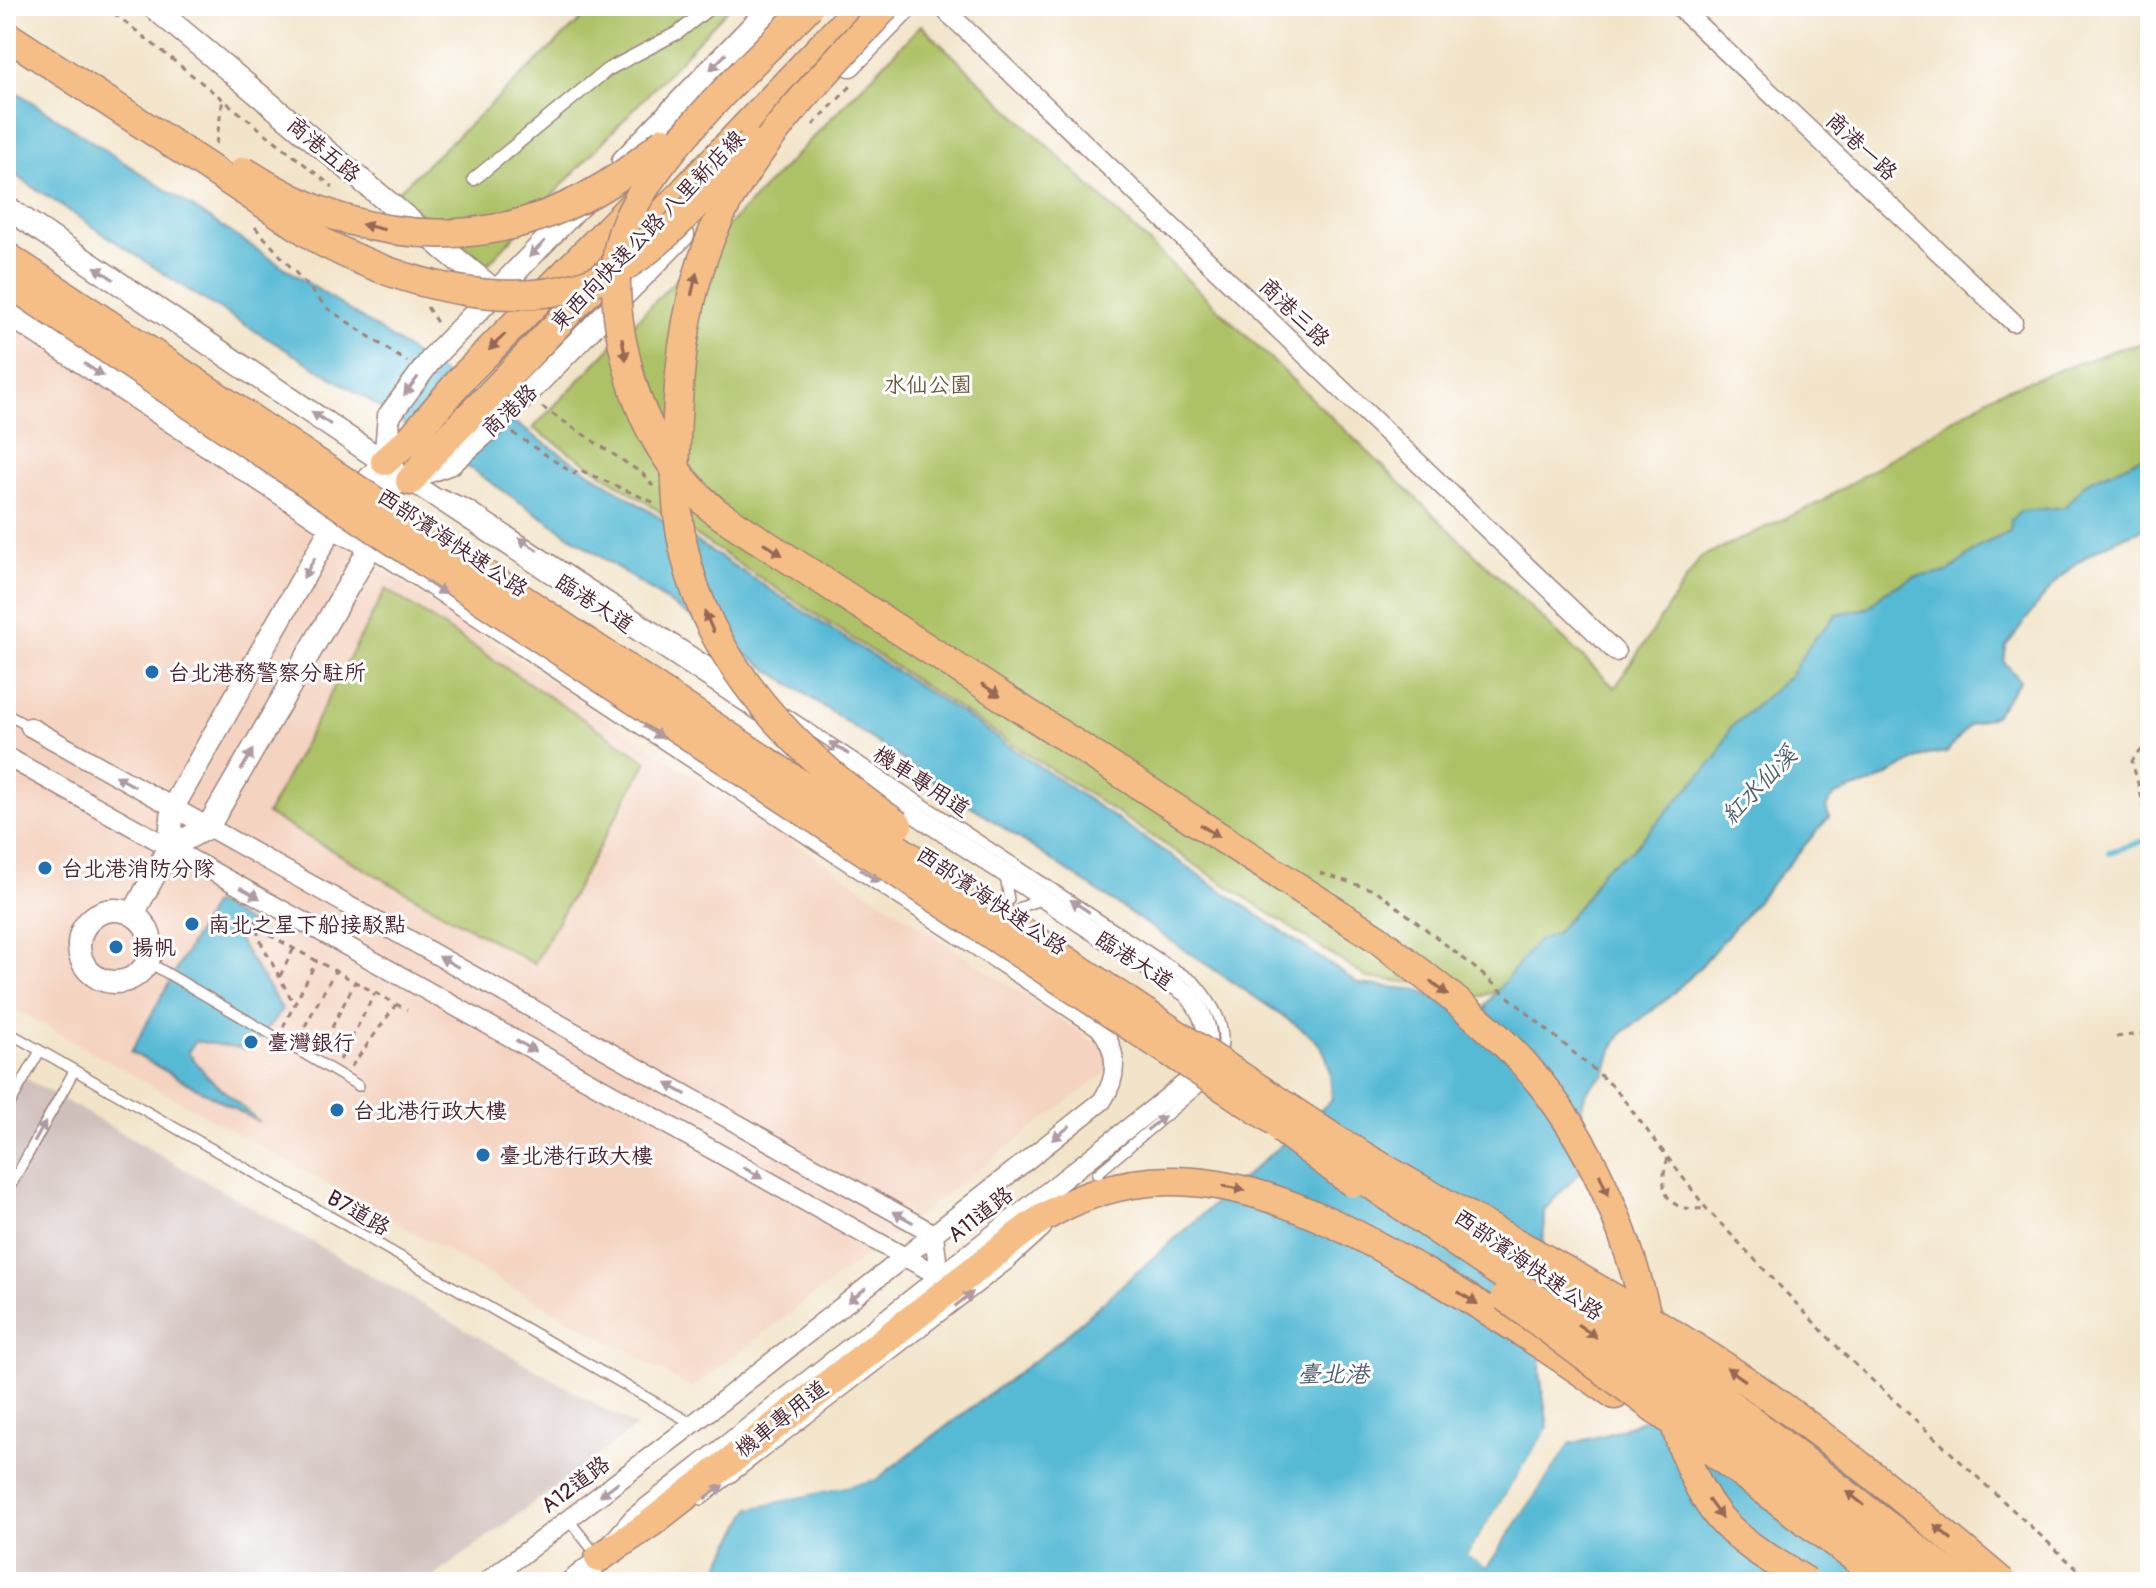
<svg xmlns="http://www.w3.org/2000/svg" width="2156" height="1588" viewBox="0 0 2156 1588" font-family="Pangolin,'LXGW WenKai TC',sans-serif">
  <rect width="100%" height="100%" fill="#fff"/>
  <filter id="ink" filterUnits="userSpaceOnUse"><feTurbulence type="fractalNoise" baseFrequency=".0125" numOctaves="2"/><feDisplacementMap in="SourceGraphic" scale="16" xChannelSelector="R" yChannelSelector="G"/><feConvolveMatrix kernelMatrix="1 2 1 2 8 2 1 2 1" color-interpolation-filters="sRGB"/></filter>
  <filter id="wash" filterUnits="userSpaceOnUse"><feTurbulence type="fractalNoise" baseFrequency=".006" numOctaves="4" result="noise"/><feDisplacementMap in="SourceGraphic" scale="32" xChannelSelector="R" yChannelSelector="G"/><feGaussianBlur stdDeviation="1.8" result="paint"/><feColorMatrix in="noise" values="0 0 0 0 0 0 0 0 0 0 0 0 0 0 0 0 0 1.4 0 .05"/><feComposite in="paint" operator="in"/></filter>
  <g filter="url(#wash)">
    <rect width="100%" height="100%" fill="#f2e4c9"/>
    <!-- built -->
    <polygon fill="#f4d3c0" points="6,321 1122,1060 692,1388 6,1004"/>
    <!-- industrial -->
    <polygon fill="#d0c0bc" points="6,1067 636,1427 427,1582 6,1582"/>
    <!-- green -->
    <g fill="#adc266" stroke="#7c7048" stroke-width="2">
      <polygon points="596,6 731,6 488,264 395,194"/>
      <polygon points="921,25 1615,688 1701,557 1817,504 1998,392 2118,349 2150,342 2150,473 1507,987 1463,1003 1425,984 1367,978 533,428"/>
      <polygon points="386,589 647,761 534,964 267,814"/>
    </g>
    <!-- water -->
    <g fill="#57bad5" stroke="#506c80" stroke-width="2">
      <path d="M6 85 378 329 534 436 965 716 1359 984 1420 990 1457 1012 1487 1009 1485 1006 1537 941 1555 934 1590 892 1602 870 1632 850 1717 757 1730 728 1789 677 1810 644 1837 614 1867 608 1885 592 1914 577 1948 572 1981 545 2010 532 2011 520 2021 511 2065 507 2085 483 2150 453V527C2068 554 2055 581 2006 647L2004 662 2020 680 1995 715 1969 725 1947 752 1922 756 1875 782 1835 795 1826 807 1829 817 1701 966 1667 999 1621 1034 1612 1049 1605 1075C1570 1095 1582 1126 1593 1158L1544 1210 1540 1374 1548 1428 1467 1555 1487 1567 1569 1444 1612 1433 1755 1372 2023 1582H710L751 1508 876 1479 1051 1348 1332 1100C1329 1043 1324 1044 1277 1012L364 397 196 295 6 169Z"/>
      <path d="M213 903 252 925 235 935 282 1009C273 1026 257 1034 251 1050L195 1041 188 1052 207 1076 259 1122 131 1052Z"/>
    </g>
    <!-- pier -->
    <g fill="#f2e4c9">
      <polygon points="938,1428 876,1479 751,1508 759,1502 874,1476"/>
      <polygon points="1548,1428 1552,1430 1472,1554 1485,1562 1566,1441 1569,1444 1486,1567 1467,1555"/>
    </g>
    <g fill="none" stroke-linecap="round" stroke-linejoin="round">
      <!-- stream -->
      <polyline stroke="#57bad5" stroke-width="6" points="2109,852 2150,839"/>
    </g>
  </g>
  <g filter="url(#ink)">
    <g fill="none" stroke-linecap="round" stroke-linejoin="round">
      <!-- service casing -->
      <g stroke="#9e827a" stroke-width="12">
        <g id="service">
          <polyline points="443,494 468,505 731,677"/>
          <polyline points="6,714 30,727"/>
          <path d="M787 714 1195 982C1214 1004 1230 1028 1220 1058"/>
          <polyline points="1001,913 1009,900 1005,875"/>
          <polyline points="1012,922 1021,907 1043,899"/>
          <polyline points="148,962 359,1086"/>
          <polyline points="6,1031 693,1424"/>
          <polyline points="6,1111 40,1051"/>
          <polyline points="1097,1174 1207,1081"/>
          <polyline points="6,1194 74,1071"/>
          <polyline points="702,1500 1009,1264 1046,1230"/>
          <polyline points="568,1519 599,1558 597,1582"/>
        </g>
      </g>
      <!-- pedestrian casing -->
      <g stroke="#9e827a" stroke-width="15">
        <polyline id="pedestrian" points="474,179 607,70 679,32 712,6"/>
      </g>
      <!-- minor casing -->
      <g stroke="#9e827a" stroke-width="21">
        <g id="minor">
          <polyline points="941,6 1616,652"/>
          <polyline points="1678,6 2013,322"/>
          <polyline points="410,481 762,713"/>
          <path d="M371 546 1099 1027C1118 1050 1119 1076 1102 1101L693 1424 486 1582"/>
          <polyline points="30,727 934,1234 939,1276"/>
          <polyline points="11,759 939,1276"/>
          <path d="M568 1582 599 1558 633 1518 1188 1081C1215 1051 1212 1022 1187 993L833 760"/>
        </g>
      </g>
      <!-- tertiary casing -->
      <g stroke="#9e827a" stroke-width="25">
        <g id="tertiary">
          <polyline points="152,6 496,292"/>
          <polyline points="850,65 908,6"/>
          <polyline points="623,161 772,6"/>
          <polyline points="6,207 393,468"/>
          <polyline points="6,312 332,527 371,546"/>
          <polyline points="433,357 585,200"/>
          <polyline points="510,411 683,235"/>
          <polyline points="355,499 451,463"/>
          <polyline points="169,848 208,827 387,519"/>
          <circle cx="115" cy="946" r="36"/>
          <polyline points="133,914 169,848 173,807 332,527 349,501 385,461 389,416"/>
        </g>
      </g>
      <!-- trunk casing -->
      <g stroke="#9e827a" stroke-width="31">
        <g id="trunk">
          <polyline points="463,377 636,201"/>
          <polyline points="489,396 860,6"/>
          <polyline points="385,461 412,437"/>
          <polyline points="410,481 433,453"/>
          <path d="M599 1558 651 1523 1029 1227C1166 1132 1304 1202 1431 1276 1494 1313 1555 1353 1615 1395"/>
        </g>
      </g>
      <!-- path -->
      <g stroke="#9e827a" stroke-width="3" stroke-dasharray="6 6" stroke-linecap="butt">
        <polyline points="105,6 333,187"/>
        <polyline points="813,125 852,85"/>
        <polyline points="216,144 223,98"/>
        <polyline points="255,227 327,308 407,362"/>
        <polyline points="427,307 438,324"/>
        <polyline points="542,407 643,474 653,486"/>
        <polyline points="513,433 574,474 578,469 655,503"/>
        <polyline points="2150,740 2132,761 2150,829"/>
        <polyline points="1320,873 1377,891 1468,962 1615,1088 1706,1208 1845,1355 2091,1582"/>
        <polyline points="256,918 258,929 407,1010"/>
        <polyline points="258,929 258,937 294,1004"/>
        <polyline points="280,976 294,948"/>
        <polyline points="2150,1013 2142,1021 2150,1028"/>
        <polyline points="283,1027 317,960"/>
        <polyline points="299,1037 335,971"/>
        <polyline points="2116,1037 2150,1033"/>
        <polyline points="321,1049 355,982"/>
        <polyline points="340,1060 375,993"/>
        <polyline points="351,1067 396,1005"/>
        <path d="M1668 1158C1656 1192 1669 1214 1706 1208"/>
      </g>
      <!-- service -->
      <use href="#service" stroke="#fff" stroke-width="9"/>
      <!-- pedestrian -->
      <use href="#pedestrian" stroke="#fff" stroke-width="12"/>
      <!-- minor -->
      <use href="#minor" stroke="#fff" stroke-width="18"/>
      <!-- tertiary -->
      <use href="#tertiary" stroke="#fff" stroke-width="22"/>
      <!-- trunk -->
      <use href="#trunk" stroke="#f6be87" stroke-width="28"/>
      <!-- tertiary-bridge casing -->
      <g stroke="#9e827a" stroke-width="25" stroke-linecap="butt">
        <g id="tertiary-bridge">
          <polyline points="389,416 433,357"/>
          <polyline points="451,463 510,411"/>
        </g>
      </g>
      <!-- trunk-bridge casing -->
      <g stroke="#9e827a" stroke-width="31" stroke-linecap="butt">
        <g id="trunk-bridge">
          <path d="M809 6C754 64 623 178 617 257 614 290 618 327 626 359 639 421 668 471 716 512L1378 939C1429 980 1483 1018 1526 1066 1593 1142 1627 1231 1650 1328"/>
          <path d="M886 6C830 69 768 129 727 203 694 264 682 332 678 400 675 447 673 498 683 545 707 666 801 758 898 825"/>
          <path d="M6 35 324 243C417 291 545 324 639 257 681 226 716 181 751 143"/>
          <path d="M244 171C383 262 539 255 664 141"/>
          <path d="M6 256 1335 1139C1463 1217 1598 1283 1724 1366 1822 1431 1912 1506 2002 1582"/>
          <polyline points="6,281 426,563 1299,1137"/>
          <polyline points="412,437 463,377"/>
          <polyline points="433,453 489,396"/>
          <polyline points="1281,1129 1353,1183"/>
          <polyline points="1341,1164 1698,1409 1920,1582"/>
          <polyline points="1576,1296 1713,1391 1960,1582"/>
          <polyline points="1505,1297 1887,1582"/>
          <path d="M1663 1380C1675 1426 1687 1477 1718 1516 1741 1544 1777 1563 1807 1582"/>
        </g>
      </g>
      <!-- tertiary-bridge -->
      <use href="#tertiary-bridge" stroke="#fff" stroke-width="22"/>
      <!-- trunk-bridge -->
      <use href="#trunk-bridge" stroke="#f6be87" stroke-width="28"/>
    </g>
    <!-- one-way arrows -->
    <defs><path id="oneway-solid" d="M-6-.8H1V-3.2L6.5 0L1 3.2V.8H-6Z" transform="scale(2)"/></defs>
    <g fill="#ae9aa0">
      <use href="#oneway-solid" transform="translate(718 62) rotate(134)"/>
      <use href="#oneway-solid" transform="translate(537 249) rotate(134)"/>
      <use href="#oneway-solid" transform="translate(104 273) rotate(-146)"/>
      <use href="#oneway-solid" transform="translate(94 370) rotate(33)"/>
      <use href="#oneway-solid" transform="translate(411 386) rotate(127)"/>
      <use href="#oneway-solid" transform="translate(321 418) rotate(-146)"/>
      <use href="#oneway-solid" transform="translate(528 544) rotate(-147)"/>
      <use href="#oneway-solid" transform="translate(309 568) rotate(120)"/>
      <use href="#oneway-solid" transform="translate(436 588) rotate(33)"/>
      <use href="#oneway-solid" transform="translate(653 732) rotate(33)"/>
      <use href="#oneway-solid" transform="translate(839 748) rotate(-147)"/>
      <use href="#oneway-solid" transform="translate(247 760) rotate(-60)"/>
      <use href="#oneway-solid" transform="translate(125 781) rotate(-151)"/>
      <use href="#oneway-solid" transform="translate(870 876) rotate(33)"/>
      <use href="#oneway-solid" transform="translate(250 893) rotate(29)"/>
      <use href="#oneway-solid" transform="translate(1080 906) rotate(-147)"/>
      <use href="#oneway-solid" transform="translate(449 962) rotate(-151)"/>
      <use href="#oneway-solid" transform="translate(526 1046) rotate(29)"/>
      <use href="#oneway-solid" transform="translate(676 1089) rotate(-151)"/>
      <use href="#oneway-solid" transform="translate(1156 1123) rotate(-38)"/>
      <use href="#oneway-solid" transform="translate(40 1132) rotate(-61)"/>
      <use href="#oneway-solid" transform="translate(1061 1133) rotate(142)"/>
      <use href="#oneway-solid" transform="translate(753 1173) rotate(29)"/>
      <use href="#oneway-solid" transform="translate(903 1217) rotate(-151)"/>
      <use href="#oneway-solid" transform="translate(857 1295) rotate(142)"/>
      <use href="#oneway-solid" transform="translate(964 1299) rotate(-38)"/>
      <use href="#oneway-solid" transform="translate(609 1489) rotate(143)"/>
      <use href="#oneway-solid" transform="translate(714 1492) rotate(-35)"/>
    </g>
    <g fill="#976754">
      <use href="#oneway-solid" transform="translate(373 227) rotate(-167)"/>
      <use href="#oneway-solid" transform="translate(694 284) rotate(-77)"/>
      <use href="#oneway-solid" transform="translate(497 342) rotate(135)"/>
      <use href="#oneway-solid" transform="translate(624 349) rotate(79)"/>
      <use href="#oneway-solid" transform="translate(773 549) rotate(33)"/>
      <use href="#oneway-solid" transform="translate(709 622) rotate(-114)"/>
      <use href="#oneway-solid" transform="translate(991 690) rotate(33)"/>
      <use href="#oneway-solid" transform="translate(1210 831) rotate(33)"/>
      <use href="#oneway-solid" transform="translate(1439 988) rotate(39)"/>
      <use href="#oneway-solid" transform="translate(1604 1185) rotate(67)"/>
      <use href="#oneway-solid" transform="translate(1234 1188) rotate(11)"/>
      <use href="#oneway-solid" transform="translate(1468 1298) rotate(32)"/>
      <use href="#oneway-solid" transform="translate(1587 1331) rotate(35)"/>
      <use href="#oneway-solid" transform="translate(1736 1374) rotate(-145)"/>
      <use href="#oneway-solid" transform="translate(1855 1498) rotate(-142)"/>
      <use href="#oneway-solid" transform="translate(1715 1509) rotate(54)"/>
      <use href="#oneway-solid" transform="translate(1943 1532) rotate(-140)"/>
    </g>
  </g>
  <!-- markers -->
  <g fill="#1f6fb2" stroke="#fff" stroke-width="3">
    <circle cx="152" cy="672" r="8"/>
    <circle cx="45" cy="868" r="8"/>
    <circle cx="192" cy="924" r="8"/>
    <circle cx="116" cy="947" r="8"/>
    <circle cx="251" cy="1042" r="8"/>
    <circle cx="337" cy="1110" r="8"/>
    <circle cx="483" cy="1155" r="8"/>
  </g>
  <g text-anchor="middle" stroke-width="6" stroke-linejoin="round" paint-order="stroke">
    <!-- street labels -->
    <g font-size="22" fill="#4a1f2b" stroke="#fff">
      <text transform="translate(1862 146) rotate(43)" y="8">商港一路</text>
      <text transform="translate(324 149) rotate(40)" y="8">商港五路</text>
      <text transform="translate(647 230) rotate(-46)" y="8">東西向快速公路 八里新店線</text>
      <text transform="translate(1295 312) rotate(44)" y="8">商港三路</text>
      <text transform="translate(509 410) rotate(-43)" y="8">商港路</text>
      <text transform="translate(453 542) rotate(34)" y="8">西部濱海快速公路</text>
      <text transform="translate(595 603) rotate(33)" y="8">臨港大道</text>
      <text transform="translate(922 781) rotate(33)" y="8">機車專用道</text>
      <text transform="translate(992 900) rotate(34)" y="8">西部濱海快速公路</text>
      <text transform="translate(1135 960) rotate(33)" y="8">臨港大道</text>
      <text transform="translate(359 1212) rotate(30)" y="8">B7道路</text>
      <text transform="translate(980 1214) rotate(-38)" y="8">A11道路</text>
      <text transform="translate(1529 1264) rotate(35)" y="8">西部濱海快速公路</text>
      <text transform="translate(781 1418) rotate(-38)" y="8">機車專用道</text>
      <text transform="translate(575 1484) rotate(-37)" y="8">A12道路</text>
    </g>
    <!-- park labels -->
    <g font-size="22" fill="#6d5840" stroke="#fff">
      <text x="928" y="392">水仙公園</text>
    </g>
    <!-- poi labels -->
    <g font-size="22" fill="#4a1f2b" stroke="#fff" text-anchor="start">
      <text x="168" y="680">台北港務警察分駐所</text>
      <text x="61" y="876">台北港消防分隊</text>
      <text x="208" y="932">南北之星下船接駁點</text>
      <text x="132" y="955">揚帆</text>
      <text x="267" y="1050">臺灣銀行</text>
      <text x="353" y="1118">台北港行政大樓</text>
      <text x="499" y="1163">臺北港行政大樓</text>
    </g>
    <!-- water labels -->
    <g font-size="24" font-style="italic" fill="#4f5d6f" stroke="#fff">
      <text transform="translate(1759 785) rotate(-46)" y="8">紅水仙溪</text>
      <text x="1333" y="1382">臺北港</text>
    </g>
  </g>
  <!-- margin -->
  <rect width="2156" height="1588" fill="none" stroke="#fff" stroke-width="32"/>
</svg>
